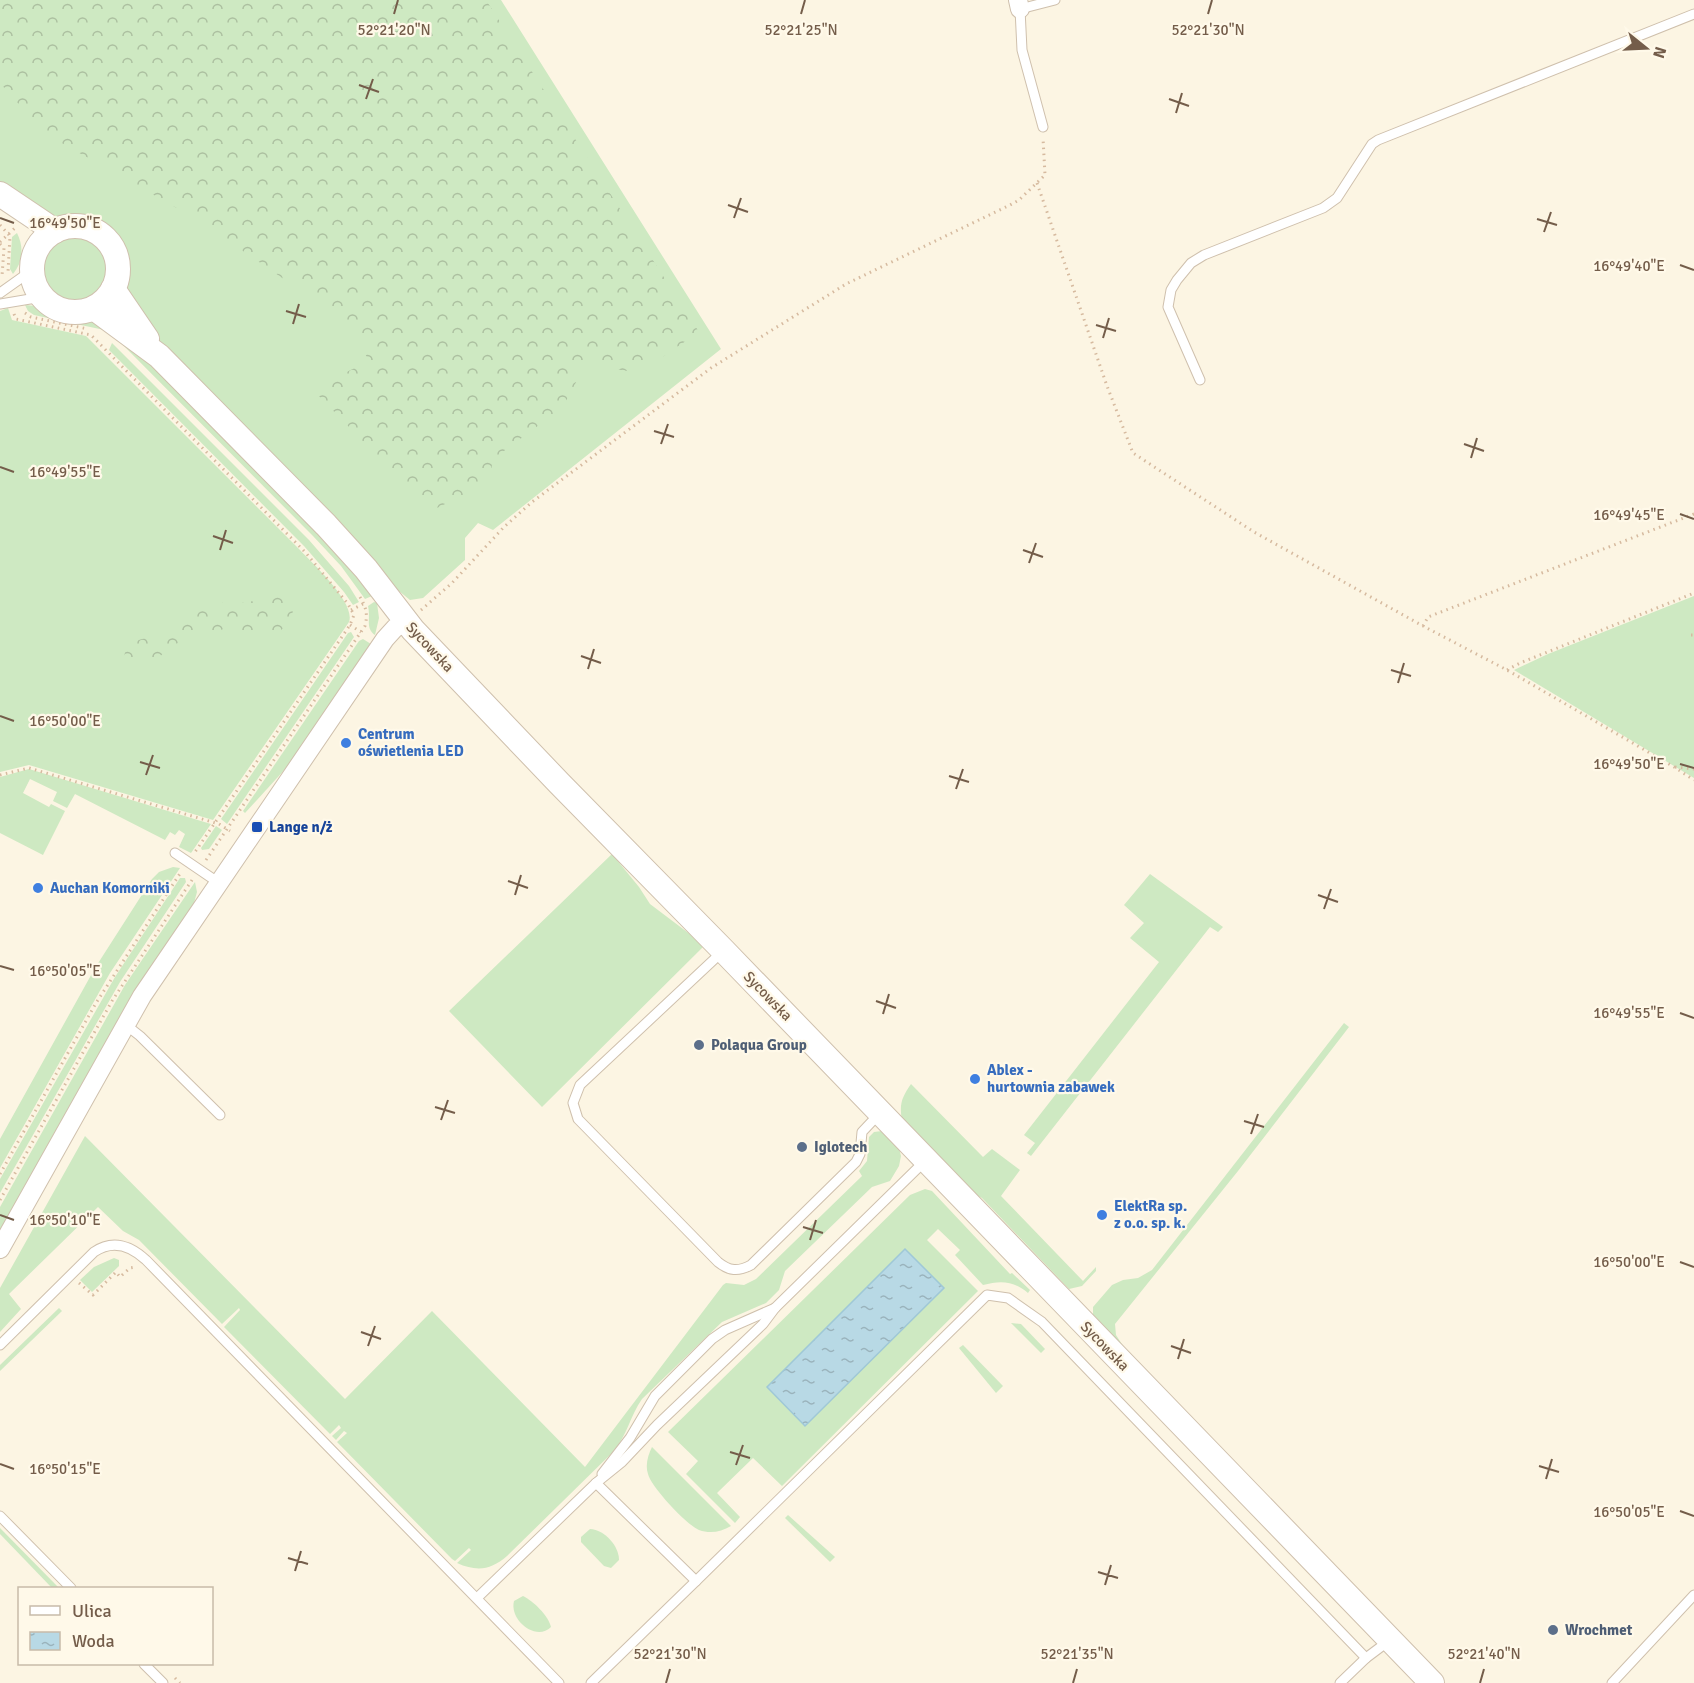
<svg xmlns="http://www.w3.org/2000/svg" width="1694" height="1683" viewBox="0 0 1694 1683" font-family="Signika,sans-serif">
  <defs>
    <pattern id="forest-crowns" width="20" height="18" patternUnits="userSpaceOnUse" patternTransform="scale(1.5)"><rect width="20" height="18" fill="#cee9c2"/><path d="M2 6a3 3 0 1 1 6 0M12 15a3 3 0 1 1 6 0" fill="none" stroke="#acc0a0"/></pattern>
    <pattern id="water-ripples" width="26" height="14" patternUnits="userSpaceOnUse" patternTransform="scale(1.5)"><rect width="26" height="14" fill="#b8d9e5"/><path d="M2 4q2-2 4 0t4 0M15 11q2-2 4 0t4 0" fill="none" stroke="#9ab3bc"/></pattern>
  </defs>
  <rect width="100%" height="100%" fill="#fcf5e3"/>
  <!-- grass -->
  <g fill="#cee9c2">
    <polygon points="0,0 501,0 721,349 493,530 478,523 465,538 465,560 423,598 410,600 399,591 350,537 158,340 125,286 128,263 121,243 105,226 86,217 49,217 0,183"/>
    <path d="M17 233C24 247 23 262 13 274L10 269 12 237Z"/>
    <circle cx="75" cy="269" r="32"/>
    <polygon points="25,305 37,306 62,318 90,319 109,331 34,315 28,311"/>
    <path d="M8 308 12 320 86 336 300 550C313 564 356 603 349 622L213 820 29 765 0 772V311Z"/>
    <polygon points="116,338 151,361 346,560 372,596 365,599 341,566 313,536"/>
    <polygon points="112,343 309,540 349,586 359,602 353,605 344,592 304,546 109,350"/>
    <polygon points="1694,596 1694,778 1514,670 1548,654"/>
    <path d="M374 602 377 603 379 618 375 635C365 628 371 619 368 606Z"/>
    <polygon points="351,632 354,637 227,824 221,819 348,633"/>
    <polygon points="363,639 371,644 287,767 245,813 243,811 359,641"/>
    <polygon points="29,769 211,824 191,853 179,847 185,834 179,830 175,835 170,832 165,840 75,794 67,808 53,801 57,792 30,779 23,793 49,807 51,804 65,811 43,855 0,833 0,777"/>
    <polygon points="216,826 222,830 209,849 202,850 201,848"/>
    <polygon points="612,854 639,887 650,904 695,938 703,947 542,1107 449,1011"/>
    <polygon points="173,867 180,868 110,973 0,1168 0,1139 95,968 152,879 159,872"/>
    <polygon points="1150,874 1223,927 1218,932 1210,927 1031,1156 1027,1153 1035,1143 1024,1135 1159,962 1130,938 1144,923 1124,905"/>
    <polygon points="180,878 185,878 186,882 120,982 0,1193 0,1179 115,977"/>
    <polygon points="195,882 197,892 194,903 135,991 114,1027 0,1230 0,1207 125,985"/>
    <polygon points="1344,1023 1349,1027 1238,1171 1115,1324 1116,1335 1127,1352 1093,1316 1093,1307 1112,1285 1123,1280 1138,1278 1152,1270"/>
    <path d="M911 1084 983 1157 992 1149 1020 1170 1001 1196 1083 1281 1096 1267V1271L1082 1286 1069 1289 982 1198 972 1193 902 1120C899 1104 902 1097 911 1084Z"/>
    <path d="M882 1131 898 1144 901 1156 899 1166 890 1181 872 1187 785 1271 779 1290 766 1303 722 1322 642 1399C630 1416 627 1436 613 1452L507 1556C491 1570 477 1572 457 1563L471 1550 469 1548 455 1561 452 1559 337 1442 347 1433 344 1431 336 1440 332 1436 341 1428 339 1425 330 1434 224 1327 240 1310 239 1308 222 1324 139 1240 123 1231 98 1207 9 1294 21 1309 0 1332V1288L85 1136 345 1399 432 1311 585 1467 723 1285 726 1283 744 1285 756 1279 862 1176 859 1171 867 1161 869 1137 874 1132Z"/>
    <path d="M925 1189 932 1191 1010 1274 1012 1273 1030 1290 1028 1293C1014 1281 1001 1280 983 1285L955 1255 960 1250 938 1229 927 1240 978 1291 782 1486 753 1458 717 1493 740 1517 735 1523 686 1474 698 1461 668 1432 910 1195Z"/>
    <polygon points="114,1258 119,1260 119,1266 92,1292 80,1280 94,1267"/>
    <polygon points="59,1308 62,1311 0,1371 0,1365"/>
    <polygon points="1011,1323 1021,1324 1045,1349 1041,1353"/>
    <polygon points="963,1345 1003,1386 996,1393 959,1348"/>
    <path d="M652 1447 731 1526C721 1532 710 1534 699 1530 687 1525 651 1487 648 1474 645 1465 648 1455 652 1447Z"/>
    <polygon points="788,1515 835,1557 830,1562 785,1518"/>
    <polygon points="0,1528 59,1588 52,1588 0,1534"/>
    <path d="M590 1529C605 1530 619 1546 619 1560L611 1568 604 1566 581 1542V1537Z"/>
    <path d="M523 1596C533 1601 548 1615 551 1627 536 1642 509 1620 514 1601Z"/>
  </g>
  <!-- forest -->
  <g fill="url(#forest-crowns)">
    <polygon points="0,0 486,0 699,332 639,373 586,364 562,408 493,459 489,482 431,511 312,389 369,361 349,324 198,220 44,133 0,83"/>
    <polygon points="263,597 282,597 293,607 292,621 281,630 247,635 227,628 178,643 152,662 132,666 124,656 128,643 160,634 195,612 225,602 247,603"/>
  </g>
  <!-- water -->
  <polygon fill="url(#water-ripples)" stroke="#9fc8d7" stroke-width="1.5" points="905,1249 944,1288 805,1426 767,1387"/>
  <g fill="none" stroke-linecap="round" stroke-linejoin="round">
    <!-- service casing -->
    <g stroke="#cfc0ad" stroke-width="11">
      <g id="service">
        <polyline points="1043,127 1022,50 1020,9 1055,0"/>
        <polyline points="0,293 31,271"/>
        <polyline points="0,304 42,297"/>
        <polyline points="1200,380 1168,307 1171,290 1177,280 1191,263 1204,255 1323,208 1337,198 1372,144 1378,140 1694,14"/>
        <polyline points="175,853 219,883"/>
        <path d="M722 952 580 1085 573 1103 578 1119 718 1262C729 1271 738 1272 751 1265L856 1162 860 1154 862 1132 879 1114"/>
        <polyline points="126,1025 140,1036 220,1115"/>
        <path d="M0 1345 94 1252C113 1239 131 1246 146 1260L559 1683"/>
        <polyline points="602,1474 630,1438 655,1396 712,1339 725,1330 775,1308"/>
        <polyline points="596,1483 696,1581 987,1295 1008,1298 1042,1322 1366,1658"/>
        <polyline points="0,1516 71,1588"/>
        <polyline points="477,1598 596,1483 622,1462 657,1425 763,1324 775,1308 926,1160"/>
        <polyline points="144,1664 163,1683"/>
        <polyline points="591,1683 696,1581"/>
        <polyline points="1340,1683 1366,1658 1390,1640"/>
        <polyline points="1612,1683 1694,1595"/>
      </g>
    </g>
    <!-- minor casing -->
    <g stroke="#cfc0ad" stroke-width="20">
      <g id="minor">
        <polyline points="1018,0 1020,9"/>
        <polyline points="0,1249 142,996 385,639 395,628 406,622"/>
      </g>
    </g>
    <!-- tertiary casing -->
    <g stroke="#cfc0ad" stroke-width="26">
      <g id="tertiary">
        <polyline points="0,194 55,231"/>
        <circle cx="75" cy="269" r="43"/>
        <polyline points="113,289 147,339"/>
        <polyline points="94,308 159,356 326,525 366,569 413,630 559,783 723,950 1432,1683"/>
      </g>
    </g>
    <!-- path -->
    <g stroke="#d6ba9f" stroke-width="3" stroke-dasharray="1.5 4.5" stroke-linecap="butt">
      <polyline points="1037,183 1107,386 1133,453 1254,532 1423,626 1507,670 1674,767 1694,780"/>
      <polyline points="0,225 10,236 8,272"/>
      <polyline points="0,242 15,228"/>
      <polyline points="0,244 4,248 2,276"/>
      <polyline points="25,313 31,317 88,329"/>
      <polyline points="14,314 16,319 91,335 306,553 348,604 354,615 350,625 195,852"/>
      <polyline points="351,610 363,604"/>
      <polyline points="421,610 452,583 504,527 532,502 711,368 846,284 1010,205 1019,200 1045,175 1043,138"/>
      <polyline points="350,625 361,632"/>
      <polyline points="1423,626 1428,617 1694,514"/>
      <polyline points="1691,635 1694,635"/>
      <polyline points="1507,670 1520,663 1694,593"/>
      <polyline points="1675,767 1694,769"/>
      <polyline points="0,775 29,768 219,824 230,831"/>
      <path d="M206 860 365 626C368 614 366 607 360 597"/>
      <polyline points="0,1174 96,1003 181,872"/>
      <polyline points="0,1200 112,1001 192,880"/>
      <polyline points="79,1283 93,1295 116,1272 120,1277 130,1268 136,1267"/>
      <polyline points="175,1678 180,1683"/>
    </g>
    <!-- service -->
    <use href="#service" stroke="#fff" stroke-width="9"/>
    <!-- minor -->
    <use href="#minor" stroke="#fff" stroke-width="18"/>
    <!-- tertiary -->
    <use href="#tertiary" stroke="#fff" stroke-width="24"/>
  </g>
  <!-- ticks -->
  <path fill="none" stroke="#745d4a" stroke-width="2" d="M394 14 398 0M801 14 805 0M1208 14 1212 0M359 85 379 92M366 99 373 79M1169 99 1189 106M1176 113 1182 93M728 205 748 212M0 218 14 223M734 218 741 198M1537 219 1557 225M1544 232 1551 212M1680 265 1694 270M286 311 306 317M293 324 299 304M1096 325 1116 331M1103 338 1109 318M654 431 674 437M661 444 668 424M1464 444 1484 451M1471 458 1477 438M0 467 14 472M1680 514 1694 519M213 536 233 543M220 550 226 530M1023 550 1043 557M1029 563 1036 543M581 656 601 663M588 669 594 649M1391 670 1411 676M1398 683 1404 663M0 716 14 721M140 762 160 768M1680 764 1694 768M146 775 153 755M949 776 969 782M956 789 963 769M508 881 528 888M515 895 521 875M1318 895 1338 902M1324 909 1331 889M0 966 14 970M876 1001 896 1008M1680 1013 1694 1018M883 1014 889 994M435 1107 455 1113M441 1120 448 1100M1244 1121 1264 1127M1251 1134 1258 1114M0 1215 14 1220M803 1227 823 1233M810 1240 816 1220M1680 1262 1694 1267M361 1332 381 1339M368 1346 375 1326M1171 1346 1191 1353M1178 1359 1184 1339M730 1452 750 1458M0 1464 14 1469M736 1465 743 1445M1539 1466 1559 1472M1546 1479 1552 1459M1680 1511 1694 1516M288 1558 308 1564M295 1571 301 1551M1098 1572 1118 1578M1105 1585 1111 1565M666 1683 670 1669M1073 1683 1077 1669M1480 1683 1484 1669"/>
  <!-- markers -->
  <g fill="#3f7fe0" stroke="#fff9e9" stroke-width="2">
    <circle cx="346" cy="743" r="6"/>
    <circle cx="38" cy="888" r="6"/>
    <circle cx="975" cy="1079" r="6"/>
    <circle cx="1102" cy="1215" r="6"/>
  </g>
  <rect fill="#1a4fb4" stroke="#fff9e9" stroke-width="2" x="251" y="821" width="12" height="12" rx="3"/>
  <g fill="#5c6f8a" stroke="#fff9e9" stroke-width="2">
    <circle cx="699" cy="1045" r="6"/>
    <circle cx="802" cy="1147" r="6"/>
    <circle cx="1553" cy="1630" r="6"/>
  </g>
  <g text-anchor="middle" stroke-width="4.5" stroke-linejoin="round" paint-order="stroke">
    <!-- street labels -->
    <g font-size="15" fill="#745d4a" stroke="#fff9e9">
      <text transform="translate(430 647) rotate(47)" y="5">Sycowska</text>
      <text transform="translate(768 996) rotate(46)" y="5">Sycowska</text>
      <text transform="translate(1105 1346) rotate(46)" y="5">Sycowska</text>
    </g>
    <!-- shop labels -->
    <g font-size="15" font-weight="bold" fill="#366cbe" stroke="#fff9e9" text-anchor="start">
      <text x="358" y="739">Centrum<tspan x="358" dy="17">oświetlenia LED</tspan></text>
      <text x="50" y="893">Auchan Komorniki</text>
      <text x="987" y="1075">Ablex -<tspan x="987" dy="17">hurtownia zabawek</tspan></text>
      <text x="1114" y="1211">ElektRa sp.<tspan x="1114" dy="17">z o.o. sp. k.</tspan></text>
    </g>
    <!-- transit labels -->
    <g font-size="15" font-weight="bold" fill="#164399" stroke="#fff9e9" text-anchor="start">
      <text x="269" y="832">Lange n/ż</text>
    </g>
    <!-- service labels -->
    <g font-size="15" font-weight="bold" fill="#4e5e75" stroke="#fff9e9" text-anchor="start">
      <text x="711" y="1050">Polaqua Group</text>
      <text x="814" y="1152">Iglotech</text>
      <text x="1565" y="1635">Wrochmet</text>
    </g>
  </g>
  <g font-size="15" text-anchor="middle" fill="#745d4a" stroke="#fff9e9" stroke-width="4.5" stroke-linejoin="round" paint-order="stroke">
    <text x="394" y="35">52°21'20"N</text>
    <text x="801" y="35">52°21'25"N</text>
    <text x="1208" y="35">52°21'30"N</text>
    <text x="65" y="228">16°49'50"E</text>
    <text x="1629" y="271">16°49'40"E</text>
    <text x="65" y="477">16°49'55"E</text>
    <text x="1629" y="520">16°49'45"E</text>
    <text x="65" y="726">16°50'00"E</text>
    <text x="1629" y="769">16°49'50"E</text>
    <text x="65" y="976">16°50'05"E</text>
    <text x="1629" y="1018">16°49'55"E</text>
    <text x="65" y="1225">16°50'10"E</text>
    <text x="1629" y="1267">16°50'00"E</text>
    <text x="65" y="1474">16°50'15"E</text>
    <text x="1629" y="1517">16°50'05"E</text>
    <text x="670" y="1659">52°21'30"N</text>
    <text x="1077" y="1659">52°21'35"N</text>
    <text x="1484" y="1659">52°21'40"N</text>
  </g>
  <!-- legend -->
  <rect x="18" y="1587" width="195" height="78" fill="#fff9e9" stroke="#c7bba9" stroke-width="1.5"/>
  <rect x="30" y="1606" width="30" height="9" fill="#ffffff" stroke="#c7bba9" stroke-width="1.5"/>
  <text x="72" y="1617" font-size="18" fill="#745d4a">Ulica</text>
  <rect x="30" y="1632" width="30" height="18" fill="url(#water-ripples)" stroke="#c7bba9" stroke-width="1.5"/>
  <text x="72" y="1647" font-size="18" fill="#745d4a">Woda</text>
  <!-- north arrow -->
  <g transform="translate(1646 48) rotate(108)" stroke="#fff9e9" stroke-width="4.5" paint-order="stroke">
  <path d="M0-4.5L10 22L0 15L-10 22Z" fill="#745d4a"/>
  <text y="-9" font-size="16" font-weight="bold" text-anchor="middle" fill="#745d4a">N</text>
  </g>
</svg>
